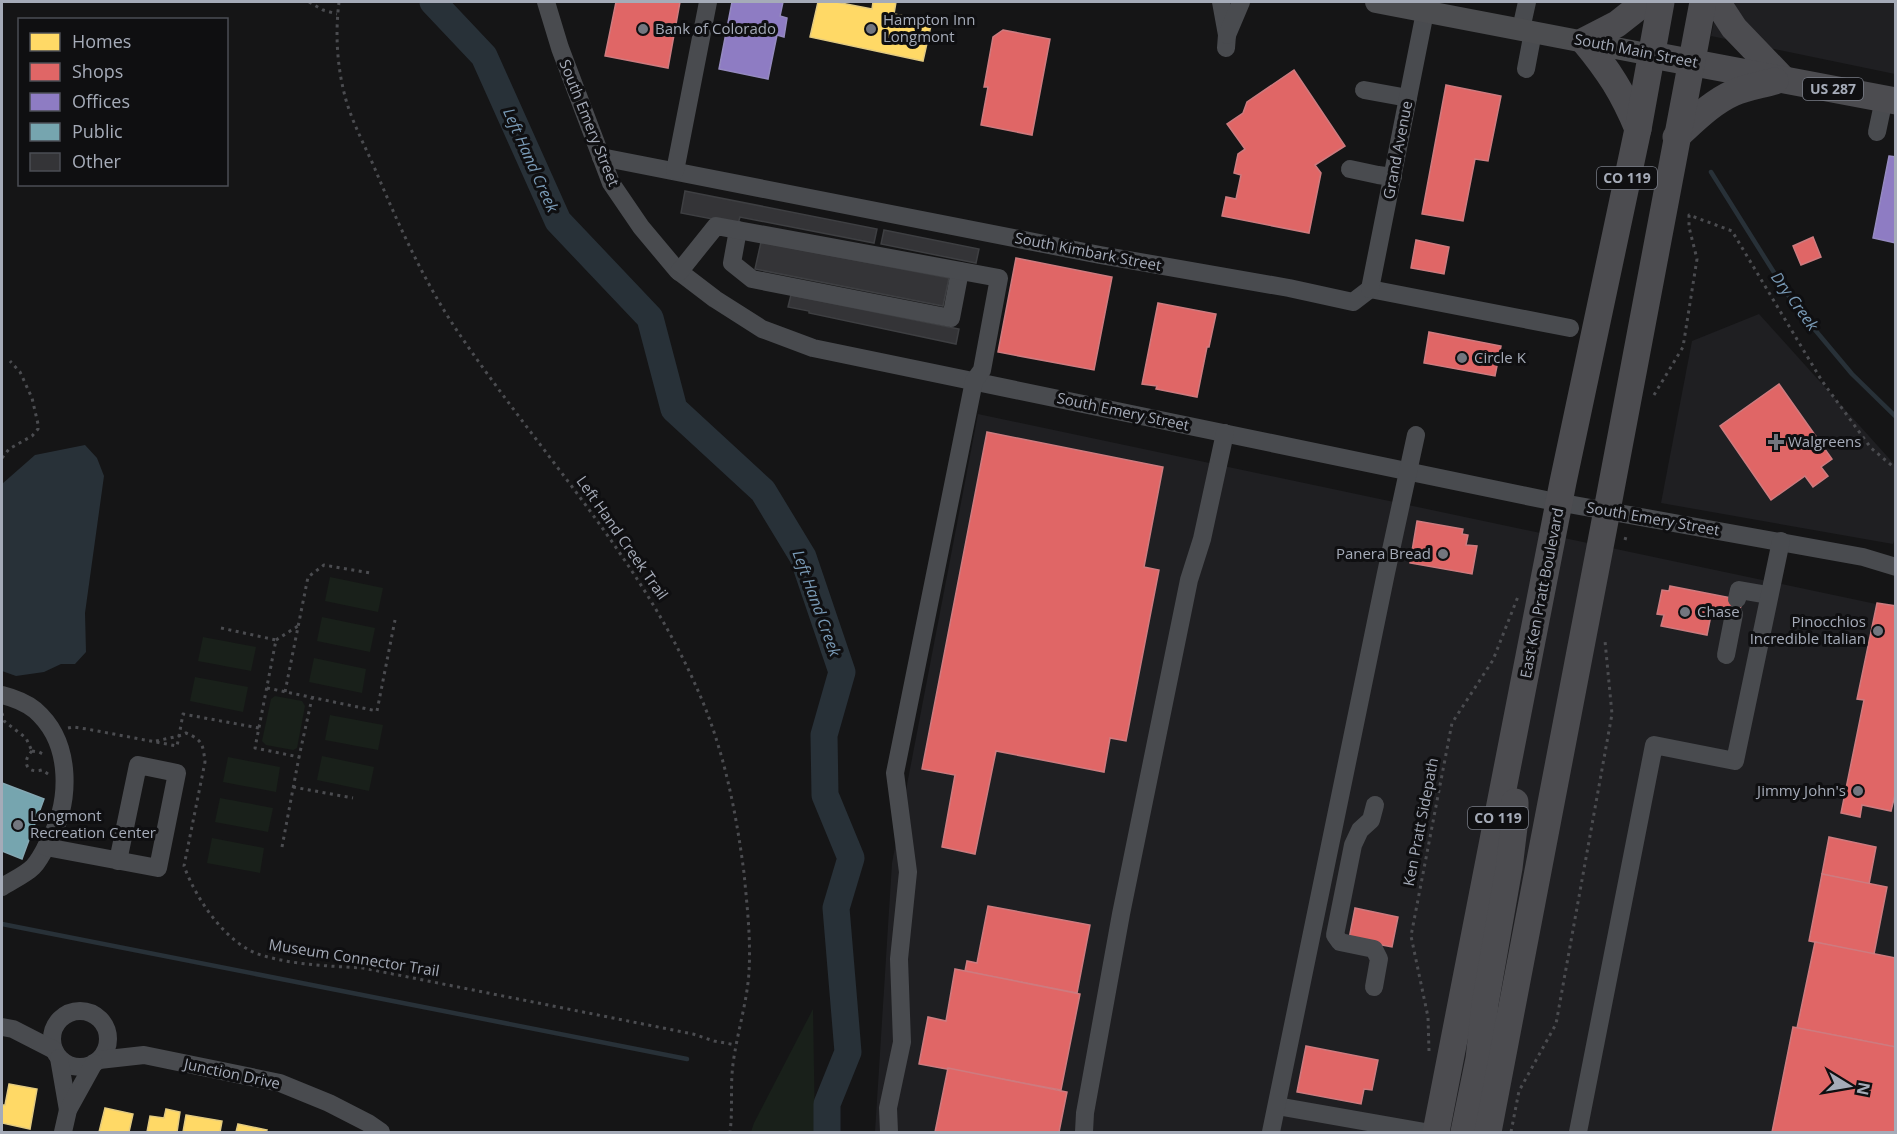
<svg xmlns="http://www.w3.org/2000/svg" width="1897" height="1134" viewBox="0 0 1897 1134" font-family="'Open Sans',sans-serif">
  <rect width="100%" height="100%" fill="#151516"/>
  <!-- built -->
  <g fill="#1f1f22">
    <polygon points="1718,2 1895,2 1895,74 1711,36"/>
    <polygon points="1759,314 1895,465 1896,534 1893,544 1661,503 1692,341"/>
    <polygon points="978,414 1895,608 1895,1132 875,1132 892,863"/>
  </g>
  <!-- green -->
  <g fill="#19201a">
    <polygon points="330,577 383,588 378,612 325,601"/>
    <polygon points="322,617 375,628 370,652 317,641"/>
    <polygon points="203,637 256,647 251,671 198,661"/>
    <polygon points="314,658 366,669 362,693 309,682"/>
    <polygon points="195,677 248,687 243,712 190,701"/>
    <polygon points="275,696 302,701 305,706 297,748 293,750 266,745 262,741 271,699"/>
    <polygon points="330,715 383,725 378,750 325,740"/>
    <polygon points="322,756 374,767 369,791 317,780"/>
    <polygon points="228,757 280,767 276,792 223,782"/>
    <polygon points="220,798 273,808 268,832 215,822"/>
    <polygon points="212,838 264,848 260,873 207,863"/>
    <polygon points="813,1009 815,1132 751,1132 754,1123"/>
  </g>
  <!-- water -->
  <polygon fill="#283138" points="85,445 97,458 104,476 85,613 86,652 75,664 61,664 44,672 16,676 2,671 2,484 35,455"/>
  <!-- homes -->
  <g fill="#ffd966" stroke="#e4cb7f" stroke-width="1.5">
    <polygon points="818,2 836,2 872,9 873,2 896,2 894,14 932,21 923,61 810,37"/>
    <polygon points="9,1084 37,1089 30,1129 2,1123 2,1105 5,1105"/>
    <polygon points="105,1108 133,1114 129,1132 99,1132"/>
    <polygon points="166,1109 180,1112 177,1132 147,1132 150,1116 164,1118"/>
    <polygon points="186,1115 222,1121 220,1132 183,1132"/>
    <polygon points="238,1124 267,1130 266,1132 236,1132"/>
  </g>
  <!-- shops -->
  <g fill="#e06666" stroke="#ce7b7f" stroke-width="1.5">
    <polygon points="616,2 680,2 668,68 605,56"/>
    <polygon points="1003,30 1050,39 1032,135 981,125 988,87 984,87 993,37"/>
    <polygon points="1294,70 1345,146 1315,165 1321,173 1309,233 1222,216 1226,197 1236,199 1241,175 1234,173 1238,154 1245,149 1227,124 1243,113 1247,102"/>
    <polygon points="1446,85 1501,96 1488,161 1475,159 1463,221 1422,214"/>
    <polygon points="1813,237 1821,257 1801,265 1793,246"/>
    <polygon points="1416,240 1449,247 1444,274 1411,268"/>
    <polygon points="1016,258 1112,277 1094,370 998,352"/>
    <polygon points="1158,303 1216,314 1209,347 1207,347 1197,397 1156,389 1157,386 1142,384"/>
    <polygon points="1429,332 1501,346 1495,376 1424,363"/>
    <polygon points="1779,384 1832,459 1821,467 1828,476 1813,487 1805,476 1771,500 1720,426"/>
    <polygon points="987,432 1163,467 1144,567 1159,570 1126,741 1110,738 1104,772 996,751 975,854 942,847 955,775 922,769"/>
    <polygon points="1417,521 1463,529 1462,534 1468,535 1466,545 1477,546 1472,574 1410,563"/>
    <polygon points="1670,586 1742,600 1739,615 1712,610 1707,635 1661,626 1664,615 1657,614 1662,590 1669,591"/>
    <polygon points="1877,603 1896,606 1896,791 1891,811 1862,805 1860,817 1841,813 1864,700 1857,699"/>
    <polygon points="1829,837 1876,847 1869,884 1822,874"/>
    <polygon points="1822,874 1887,887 1874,954 1809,941"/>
    <polygon points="988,906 1090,925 1077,993 965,971 967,961 977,963"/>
    <polygon points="1355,908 1398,917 1392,947 1349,939"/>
    <polygon points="1815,942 1896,958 1896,1047 1797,1028"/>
    <polygon points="955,969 1080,994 1061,1090 919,1064 928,1017 946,1021"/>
    <polygon points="1793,1027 1896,1047 1896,1132 1772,1132"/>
    <polygon points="1306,1046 1378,1060 1372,1090 1364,1089 1361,1104 1297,1092"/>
    <polygon points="948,1068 1067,1092 1059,1132 935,1132"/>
  </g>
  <!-- offices -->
  <g fill="#8e7cc3" stroke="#958ac0" stroke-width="1.5">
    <polygon points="732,2 783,2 780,16 787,18 784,37 777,35 768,79 719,69"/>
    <polygon points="1889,156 1896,157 1896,243 1873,238"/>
  </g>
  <!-- public -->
  <polygon fill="#76a5af" stroke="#84a7b2" stroke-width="1.5" points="2,783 44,799 22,859 2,851"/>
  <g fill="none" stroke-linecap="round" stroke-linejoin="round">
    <!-- stream -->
    <g stroke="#283138" stroke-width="4.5">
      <polyline points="1711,172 1795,306 1852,374 1896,417"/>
      <polyline points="2,924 687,1059"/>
    </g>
    <!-- river -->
    <polyline stroke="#283138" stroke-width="27" points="433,2 484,56 558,221 650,318 674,409 763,491 803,557 842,672 824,735 825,795 851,858 836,908 848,1052 827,1104 827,1132"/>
  </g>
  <!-- building -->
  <g fill="#343437" stroke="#3e3f42" stroke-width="1.5">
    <polygon points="685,191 877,229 874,243 740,217 738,224 681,213"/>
    <polygon points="884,230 979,249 976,263 881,244"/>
    <polygon points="761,242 949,278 943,306 755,269"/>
    <polygon points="791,295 959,329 956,344 809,313 809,311 788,307"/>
  </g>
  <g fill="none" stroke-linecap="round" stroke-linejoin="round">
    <!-- path -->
    <g stroke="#4b4c50" stroke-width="3" stroke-dasharray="3 4.5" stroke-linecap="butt">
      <polyline points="309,2 323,10 337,14"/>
      <path d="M339 2C335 34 337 68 346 100 353 124 365 146 375 169 399 226 425 284 460 335 545 460 653 572 708 715 727 766 737 819 744 873 747 905 751 939 749 972 747 1003 737 1033 733 1064 730 1087 733 1110 730 1132"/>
      <polyline points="1654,395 1683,347 1697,259 1689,227 1689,215 1732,231 1822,381 1871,448 1896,469"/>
      <polyline points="2,458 9,449 32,436 38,429 38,424 32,398 20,372 10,361"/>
      <polyline points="1625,540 1627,533"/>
      <polyline points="221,628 276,640 255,748 299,757 312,698"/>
      <polyline points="276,640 298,626"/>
      <polyline points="267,688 377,711 395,620"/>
      <polyline points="285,692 308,577 324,565 370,573"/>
      <polyline points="2,713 4,721 26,738 32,751"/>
      <path d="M68 728 73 727 87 729 177 746 179 736 186 733C203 740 203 745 205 762L184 866C196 899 226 944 261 955 293 965 329 966 363 968L693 1034 714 1041 736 1045"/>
      <polyline points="156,741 179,736 183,714 259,728"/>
      <path d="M32 751C21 762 27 774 42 770L48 774"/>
      <polyline points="32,751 39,752 45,755"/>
      <polyline points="293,787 353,798"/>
      <polyline points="282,847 299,757"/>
      <polyline points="1429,1051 1428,1017 1411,936 1452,723 1493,660 1519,594"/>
      <polyline points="1511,1132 1519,1091 1556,1024 1612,714 1605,641"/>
    </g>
    <!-- minor -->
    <g stroke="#494b4f" stroke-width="18">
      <polyline points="546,2 560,48 611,183 641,227 677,270 715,299 762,329 813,348 1546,500 1863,557 1896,567"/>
      <polyline points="1221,2 1227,35 1226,48"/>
      <polyline points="1521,29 1527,2"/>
      <polyline points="1227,35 1241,2"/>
      <polyline points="1526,69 1533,32"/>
      <polyline points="1364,90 1408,98"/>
      <polyline points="1877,132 1884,99"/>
      <polyline points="601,157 1100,255 1289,288 1353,302 1370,289 1570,328"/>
      <polyline points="1350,169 1378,175 1393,177"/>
      <polyline points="675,171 708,2"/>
      <polyline points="738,230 732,263 752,279 951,318 960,271"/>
      <polyline points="679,272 716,226 999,278 982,370 974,381 895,773 908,872 899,959 902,1042 888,1108 889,1132"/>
      <polyline points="1370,289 1427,2"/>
      <polyline points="1737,599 1739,590 1768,595"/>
      <polyline points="1726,655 1734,614"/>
      <path d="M2 695C14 698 25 702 35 710 73 743 71 803 48 843 44 851 39 861 33 867 25 875 11 881 2 887"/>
      <polyline points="46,847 158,868 177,773 138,765 118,861"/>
      <polyline points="1374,987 1379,959 1374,949 1340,942 1335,935 1353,845 1360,830 1371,820 1375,805"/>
      <circle cx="80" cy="1039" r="28"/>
      <polyline points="2,1027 13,1029 54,1050"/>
      <polyline points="59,1058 68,1110"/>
      <polyline points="99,1060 144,1055 280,1083 329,1103 368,1123 381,1132"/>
      <polyline points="1277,1106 1425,1132"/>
      <polyline points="63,1132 68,1110 94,1063"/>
      <polyline points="1084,1132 1085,1113 1121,914 1189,580 1202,539 1225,433"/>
      <polyline points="1271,1132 1386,573 1416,435"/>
      <polyline points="1578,1132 1654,745 1735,761 1781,541"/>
    </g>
    <!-- major -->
    <polyline stroke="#4c4d50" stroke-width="22" points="1376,2 1652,55"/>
    <!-- highway -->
    <g stroke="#4c4c50" stroke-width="27">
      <polyline points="1717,2 1734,28 1783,79"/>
      <polyline points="1652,55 1896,101"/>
      <path d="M1638 129C1623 93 1609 71 1584 41L1617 24 1645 2"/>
      <path d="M1676 137C1694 121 1711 103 1733 93 1746 87 1761 85 1775 81"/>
      <polyline points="1436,1132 1563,482 1638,129 1661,2"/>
      <polyline points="1464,1132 1479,1059 1485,1004 1509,868 1515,819 1515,802"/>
      <polyline points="1488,1132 1601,542 1703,2"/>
    </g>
  </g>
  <!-- markers -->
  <g fill="#73767f" stroke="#0f0f11" stroke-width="2">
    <circle cx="643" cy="29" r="6"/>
    <circle cx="871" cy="29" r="6"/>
    <circle cx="1462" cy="358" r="6"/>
    <path d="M1773 433h6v6h6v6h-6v6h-6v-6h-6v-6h6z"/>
    <circle cx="1443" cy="554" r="6"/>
    <circle cx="1685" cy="612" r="6"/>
    <circle cx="1878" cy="631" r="6"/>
    <circle cx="1858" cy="791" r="6"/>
    <circle cx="18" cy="825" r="6"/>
  </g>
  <g text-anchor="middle" stroke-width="6" stroke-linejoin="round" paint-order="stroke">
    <!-- shield labels -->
    <g fill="#0f0f11" stroke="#787c86" stroke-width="1.5">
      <rect x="1803" y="78" width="60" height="22" rx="4.5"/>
      <rect x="1597" y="167" width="60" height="22" rx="4.5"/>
      <rect x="1468" y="807" width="60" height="22" rx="4.5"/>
    </g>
    <g font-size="14" font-weight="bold" fill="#a5abb8">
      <text x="1833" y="94">US 287</text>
      <text x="1627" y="183">CO 119</text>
      <text x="1498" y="823">CO 119</text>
    </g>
    <!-- poi labels -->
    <g font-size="15" fill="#a5abb8" stroke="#0f0f11" text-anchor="start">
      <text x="883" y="25">Hampton Inn<tspan x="883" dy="17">Longmont</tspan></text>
      <text x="655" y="34">Bank of Colorado</text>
      <text x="1474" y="363">Circle K</text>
      <text x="1788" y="447">Walgreens</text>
      <text x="1431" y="559" text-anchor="end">Panera Bread</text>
      <text x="1697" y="617">Chase</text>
      <text x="1866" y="627" text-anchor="end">Pinocchios<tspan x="1866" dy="17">Incredible Italian</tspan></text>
      <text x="1846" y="796" text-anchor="end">Jimmy John's</text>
      <text x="30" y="821">Longmont<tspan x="30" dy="17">Recreation Center</tspan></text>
    </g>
    <!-- street labels -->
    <g font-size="15" fill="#a5abb8" stroke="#0f0f11">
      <text transform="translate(1636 51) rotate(11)" y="5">South Main Street</text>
      <text transform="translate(589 123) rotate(68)" y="5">South Emery Street</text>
      <text transform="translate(1398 150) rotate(-79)" y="5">Grand Avenue</text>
      <text transform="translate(1088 252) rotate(11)" y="5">South Kimbark Street</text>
      <text transform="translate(1123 412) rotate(12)" y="5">South Emery Street</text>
      <text transform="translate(1653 519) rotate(10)" y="5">South Emery Street</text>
      <text transform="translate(622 538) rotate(55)" y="5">Left Hand Creek Trail</text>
      <text transform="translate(1542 593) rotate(-79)" y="5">East Ken Pratt Boulevard</text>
      <text transform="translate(1421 822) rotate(-79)" y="5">Ken Pratt Sidepath</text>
      <text transform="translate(354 958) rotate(9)" y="5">Museum Connector Trail</text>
      <text transform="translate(232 1074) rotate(12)" y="5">Junction Drive</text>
    </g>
    <!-- water labels -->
    <g font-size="16" font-style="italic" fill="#799ab6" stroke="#0f0f11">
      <text transform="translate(531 160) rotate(66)" y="6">Left Hand Creek</text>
      <text transform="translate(1795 301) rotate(54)" y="6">Dry Creek</text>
      <text transform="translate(817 603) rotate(70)" y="6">Left Hand Creek</text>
    </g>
  </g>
  <!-- border -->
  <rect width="1897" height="1134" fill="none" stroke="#a5abb8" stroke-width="6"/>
  <!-- legend -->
  <rect x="18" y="18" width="210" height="168" fill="#0f0f11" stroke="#4b4d54" stroke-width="1.5"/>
  <rect x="30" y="33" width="30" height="18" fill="#ffd966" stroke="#4b4d54" stroke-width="1.5"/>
  <text x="72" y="48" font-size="18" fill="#a5abb8">Homes</text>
  <rect x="30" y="63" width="30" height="18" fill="#e06666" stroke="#4b4d54" stroke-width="1.5"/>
  <text x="72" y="78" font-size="18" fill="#a5abb8">Shops</text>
  <rect x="30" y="93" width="30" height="18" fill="#8e7cc3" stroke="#4b4d54" stroke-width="1.5"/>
  <text x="72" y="108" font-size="18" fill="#a5abb8">Offices</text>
  <rect x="30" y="123" width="30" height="18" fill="#76a5af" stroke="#4b4d54" stroke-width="1.5"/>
  <text x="72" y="138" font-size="18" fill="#a5abb8">Public</text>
  <rect x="30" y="153" width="30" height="18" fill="#343437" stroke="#4b4d54" stroke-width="1.5"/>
  <text x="72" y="168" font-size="18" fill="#a5abb8">Other</text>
  <!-- north arrow -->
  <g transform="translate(1849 1086) rotate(101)" stroke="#0f0f11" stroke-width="4.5" paint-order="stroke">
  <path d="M0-4.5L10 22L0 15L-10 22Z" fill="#a5abb8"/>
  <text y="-9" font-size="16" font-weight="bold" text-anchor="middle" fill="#a5abb8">N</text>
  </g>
</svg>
